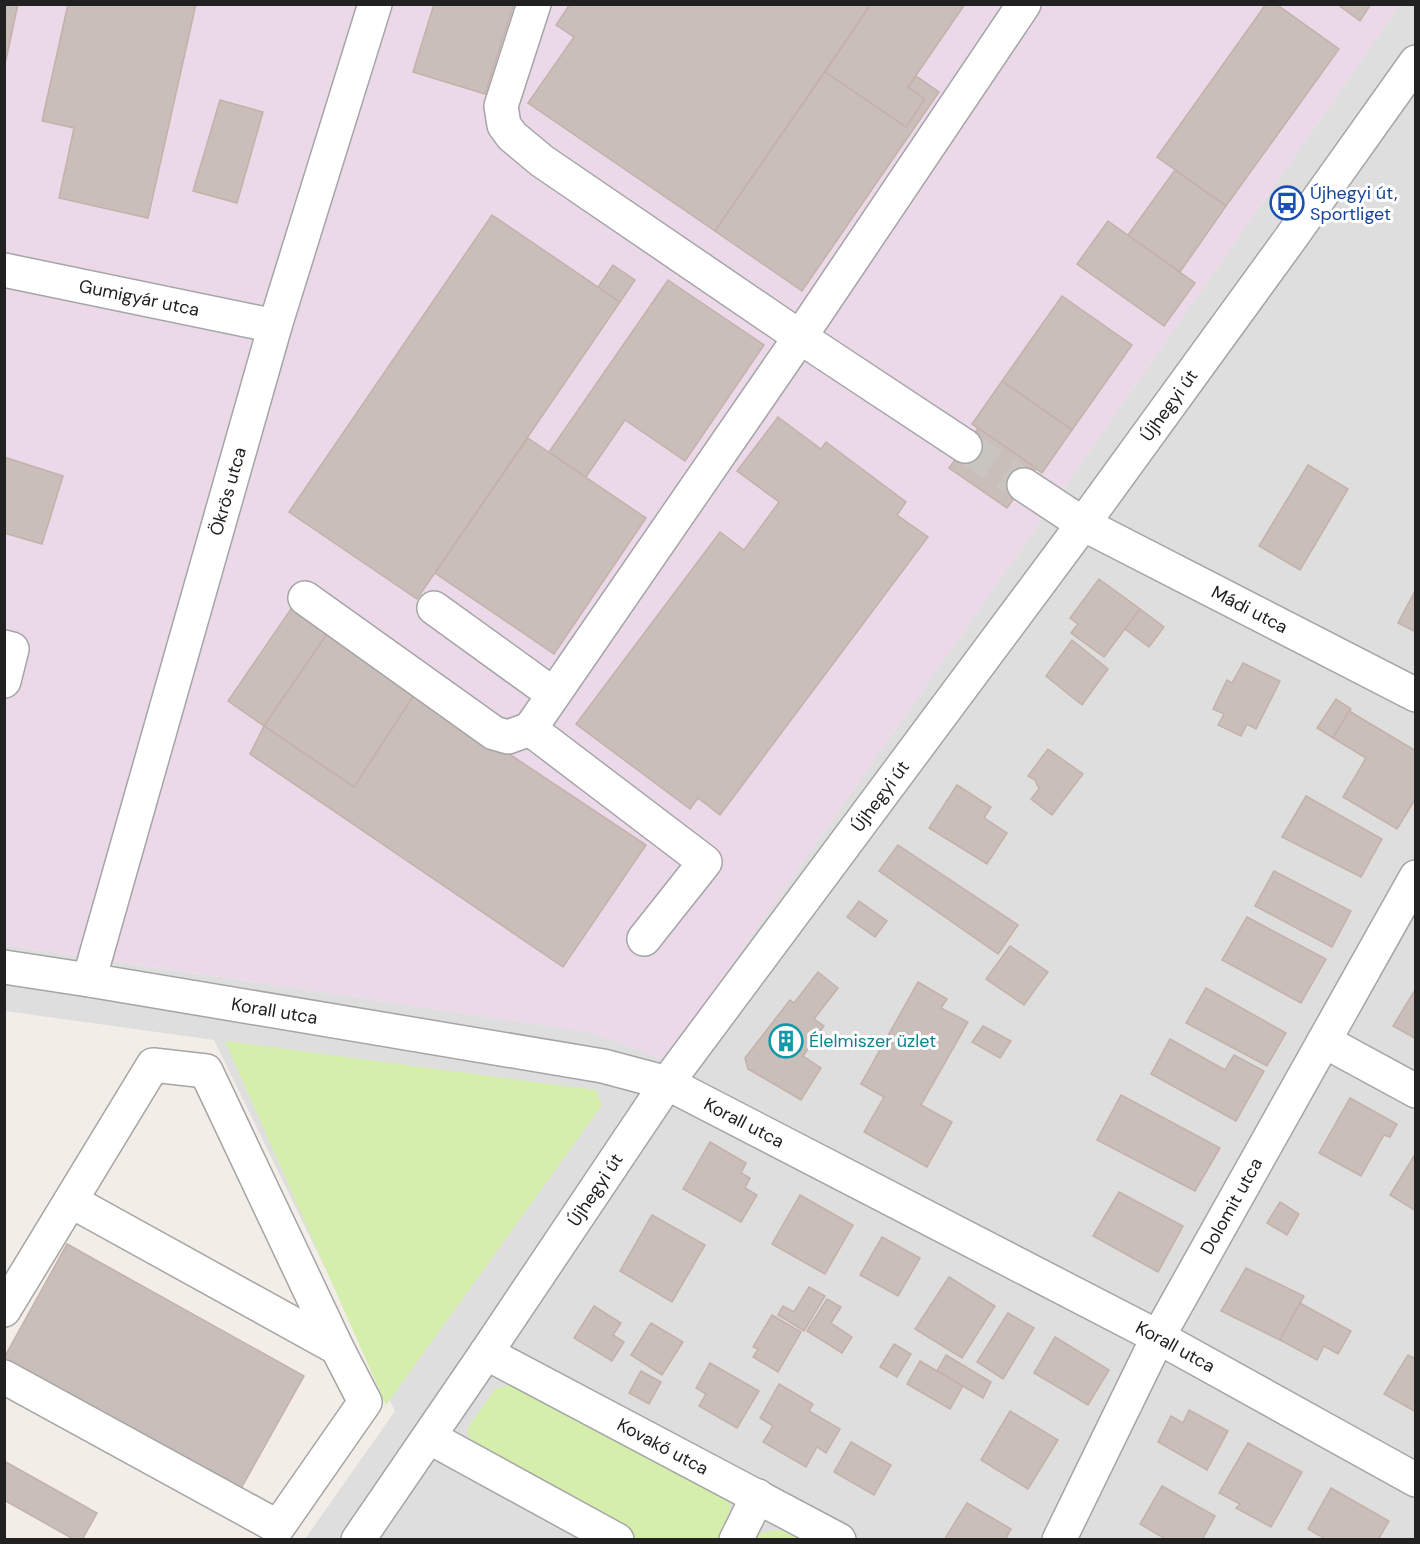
<svg xmlns="http://www.w3.org/2000/svg" width="1420" height="1544" viewBox="0 0 1420 1544" font-family="'DM Sans',sans-serif">
  <rect width="100%" height="100%" fill="#f2ede7"/>
  <!-- residential -->
  <polygon fill="#dfdede" points="1400,5 1415,5 1415,1539 801,1540 782,1529 754,1539 472,1448 636,1539 305,1539 395,1411 214,1040 5,1011 4,945 590,1032 665,1060"/>
  <!-- industrial -->
  <polygon fill="#ebd9ea" points="4,5 1400,5 665,1060 590,1032 5,945"/>
  <!-- grass -->
  <g fill="#d5eeab">
    <polygon points="225,1041 596,1090 602,1105 386,1405"/>
    <polygon points="509,1385 530,1392 721,1493 730,1503 730,1520 724,1539 636,1539 472,1448 467,1429 495,1389"/>
    <polygon points="782,1529 801,1539 754,1540 757,1534"/>
  </g>
  <!-- building -->
  <g fill="#cabeba" stroke="#c4b1a8" stroke-width="1.5">
    <polygon points="4,4 18,4 4,69"/>
    <polygon points="68,4 196,4 148,218 59,198 74,128 42,121"/>
    <polygon points="434,4 514,4 485,94 413,72"/>
    <polygon points="570,4 871,4 715,231 528,103 574,37 556,25"/>
    <polygon points="871,4 965,4 908,87 925,99 906,127 825,72"/>
    <polygon points="1266,4 1276,4 1339,49 1226,206 1157,157"/>
    <polygon points="1337,4 1371,4 1360,21"/>
    <polygon points="825,72 906,127 925,99 908,87 916,76 939,92 802,291 715,231"/>
    <polygon points="220,100 263,112 237,203 193,191"/>
    <polygon points="1175,170 1226,206 1180,272 1128,235"/>
    <polygon points="492,215 620,302 417,599 289,512"/>
    <polygon points="1108,221 1195,283 1164,326 1077,264"/>
    <polygon points="613,265 635,280 620,302 598,287"/>
    <polygon points="668,280 764,345 685,461 625,420 586,477 549,452"/>
    <polygon points="1062,296 1132,345 1072,430 1002,381"/>
    <polygon points="1002,381 1072,430 1042,473 972,424"/>
    <polygon points="778,417 821,449 826,442 906,502 897,515 928,537 720,815 698,798 690,809 576,724 720,532 744,550 779,502 737,471"/>
    <polygon points="978,428 1036,468 1007,508 949,468"/>
    <polygon points="528,438 646,518 554,654 435,573"/>
    <polygon points="4,457 63,476 42,544 4,533"/>
    <polygon points="1308,465 1348,489 1300,570 1259,546"/>
    <polygon points="1099,579 1140,609 1104,657 1071,633 1078,624 1070,618"/>
    <polygon points="1416,589 1416,632 1398,623"/>
    <polygon points="291,609 327,634 264,726 228,701"/>
    <polygon points="1140,609 1164,627 1149,647 1125,629"/>
    <polygon points="327,634 416,692 354,787 264,726"/>
    <polygon points="1072,640 1108,669 1082,705 1046,676"/>
    <polygon points="1243,663 1280,681 1256,729 1247,724 1241,736 1218,725 1224,714 1213,709 1227,680 1232,683"/>
    <polygon points="416,692 646,845 563,967 250,754 264,726 354,787"/>
    <polygon points="1336,699 1351,709 1333,738 1317,728"/>
    <polygon points="1349,711 1416,751 1416,798 1397,829 1343,797 1366,758 1333,738"/>
    <polygon points="1048,749 1083,774 1052,815 1031,799 1039,789 1035,780 1028,776"/>
    <polygon points="957,785 991,807 984,818 1007,833 987,864 929,828"/>
    <polygon points="1306,796 1382,839 1361,877 1282,837"/>
    <polygon points="898,845 1018,925 998,954 879,871"/>
    <polygon points="1274,871 1351,911 1332,947 1255,906"/>
    <polygon points="859,901 887,921 875,937 847,917"/>
    <polygon points="1247,917 1326,959 1301,1003 1222,960"/>
    <polygon points="1010,946 1048,972 1024,1005 986,979"/>
    <polygon points="818,972 838,988 814,1019 824,1026 803,1056 821,1068 801,1100 748,1069 745,1058 790,1000 794,1003"/>
    <polygon points="918,982 947,999 941,1008 968,1022 921,1105 952,1122 927,1167 864,1132 884,1097 861,1084"/>
    <polygon points="1206,988 1286,1033 1267,1066 1186,1023"/>
    <polygon points="1415,990 1416,991 1416,1039 1393,1026"/>
    <polygon points="983,1026 1011,1041 1000,1058 972,1042"/>
    <polygon points="1170,1039 1225,1070 1234,1055 1264,1071 1236,1121 1151,1074"/>
    <polygon points="1121,1095 1220,1148 1195,1191 1097,1140"/>
    <polygon points="1350,1098 1397,1124 1390,1137 1384,1135 1361,1176 1319,1153"/>
    <polygon points="710,1142 746,1163 741,1173 750,1178 745,1188 757,1195 741,1222 683,1189"/>
    <polygon points="1416,1153 1416,1211 1390,1195"/>
    <polygon points="1119,1192 1183,1226 1158,1272 1093,1236"/>
    <polygon points="800,1195 853,1225 825,1274 772,1244"/>
    <polygon points="1280,1202 1299,1214 1287,1235 1267,1223"/>
    <polygon points="652,1215 705,1245 672,1302 620,1271"/>
    <polygon points="882,1237 920,1258 898,1296 860,1275"/>
    <polygon points="67,1244 304,1376 239,1492 4,1363 4,1358"/>
    <polygon points="1246,1268 1304,1296 1280,1340 1221,1311"/>
    <polygon points="949,1277 995,1306 962,1358 915,1329"/>
    <polygon points="809,1287 825,1296 804,1331 778,1315 783,1306 794,1312"/>
    <polygon points="827,1299 841,1307 831,1323 852,1337 842,1353 807,1331"/>
    <polygon points="1300,1303 1351,1331 1338,1354 1324,1346 1317,1360 1280,1340"/>
    <polygon points="594,1306 621,1323 613,1335 624,1342 612,1361 574,1338"/>
    <polygon points="1008,1313 1034,1328 1003,1379 977,1362"/>
    <polygon points="772,1315 801,1332 778,1372 753,1357 758,1349 753,1347"/>
    <polygon points="651,1323 683,1342 662,1375 631,1355"/>
    <polygon points="1055,1337 1109,1370 1088,1405 1034,1373"/>
    <polygon points="894,1344 911,1354 897,1377 880,1367"/>
    <polygon points="946,1355 991,1382 983,1398 937,1371"/>
    <polygon points="1408,1355 1416,1359 1416,1412 1384,1394"/>
    <polygon points="920,1361 963,1386 950,1409 907,1384"/>
    <polygon points="710,1363 759,1391 737,1428 699,1406 706,1394 696,1388"/>
    <polygon points="641,1371 661,1382 649,1404 629,1393"/>
    <polygon points="779,1384 813,1404 809,1411 840,1429 826,1453 817,1447 806,1467 763,1442 773,1426 760,1418"/>
    <polygon points="1189,1410 1228,1431 1207,1470 1158,1442 1171,1416 1183,1423"/>
    <polygon points="1010,1411 1058,1440 1028,1489 981,1460"/>
    <polygon points="851,1442 891,1465 874,1495 834,1472"/>
    <polygon points="1248,1443 1302,1472 1271,1527 1236,1508 1240,1504 1219,1493"/>
    <polygon points="4,1461 97,1513 82,1540 75,1540 4,1500"/>
    <polygon points="1162,1486 1215,1516 1202,1540 1167,1540 1140,1524"/>
    <polygon points="1331,1488 1389,1521 1378,1540 1327,1540 1308,1529"/>
    <polygon points="967,1503 1011,1529 1005,1540 944,1540"/>
  </g>
  <g fill="none" stroke-linecap="round" stroke-linejoin="round">
    <!-- minor-tunnel -->
    <polyline stroke="#c8c4bf" stroke-width="33" stroke-dasharray="33 16" stroke-linecap="butt" points="965,446 1024,485"/>
    <!-- minor casing -->
    <g stroke="#a5a5a5" stroke-width="36">
      <g id="minor">
        <polyline points="534,4 501,106 504,125 512,136 542,161 800,337 965,446"/>
        <path id="s1" d="M4 270 275 326"/>
        <path id="s2" d="M1024 485 1083 524 1416 695"/>
        <polyline points="305,598 494,733 508,737 530,729"/>
        <polyline points="434,608 553,694"/>
        <polyline points="4,647 12,649 4,681"/>
        <polyline points="644,939 705,862 530,729 800,337 1024,4"/>
        <path id="s3" d="M4 967 89 980 603 1066 667 1083 1158 1337 1416 1480"/>
        <path id="s4" d="M89 980 275 326 375 4"/>
        <polyline points="1324,1041 1416,1091"/>
        <polyline points="71,1201 337,1348"/>
        <polyline points="4,1310 153,1065 206,1071 337,1348 365,1402 278,1527 4,1377"/>
        <path id="s5" d="M486 1353 839 1540"/>
        <polyline points="429,1437 617,1540"/>
        <path id="s6" d="M358 1540 486 1353 667 1083 1083 524 1290 239 1416 62"/>
        <polyline points="736,1540 758,1496"/>
        <path id="s7" d="M1059 1540 1158 1337 1416 877"/>
      </g>
    </g>
    <!-- minor -->
    <use href="#minor" stroke="#fff" stroke-width="33"/>
  </g>
  <!-- icons -->
  <defs>
    <g id="bus-ring" transform="scale(1.725)"><circle r="9.5" fill="#fff" stroke="#1a4fb4" stroke-width="1.5"/><path d="M-5-6H5V4H4V6H2V4H-2V6H-4V4H-5ZM-3.5-4V0h7V-4ZM-3.5 1.2v1.5H-2V1.2ZM2 1.2v1.5H3.5V1.2Z" fill="#1a4fb4"/></g>
    <g id="building-ring" transform="scale(1.725)"><circle r="9.5" fill="#fff" stroke="#0f9aa8" stroke-width="1.5"/><path d="M-4-6H4V6H1V3H-1V6H-4ZM-2.5-4.3h1.7v1.8h-1.7ZM.8-4.3h1.7v1.8H.8ZM-2.5-1h1.7V.8h-1.7ZM.8-1h1.7V.8H.8Z" fill="#0f9aa8"/></g>
  </defs>
  <g fill-rule="evenodd">
    <use href="#bus-ring" x="1287" y="203"/>
    <use href="#building-ring" x="786" y="1041"/>
  </g>
  <g text-anchor="middle" stroke-width="6" stroke-linejoin="round" paint-order="stroke">
    <!-- transit labels -->
    <g font-size="18" fill="#164399" stroke="#fff" text-anchor="start">
      <text x="1310" y="199">Újhegyi út,<tspan x="1310" dy="21">Sportliget</tspan></text>
    </g>
    <!-- street labels -->
    <g font-size="18" fill="#212121" stroke="#fff">
      <text dy="6" stroke="none"><textPath href="#s1" startOffset="138">Gumigyár utca</textPath></text>
      <text dy="6" stroke="none"><textPath href="#s6" startOffset="1395">Újhegyi út</textPath></text>
      <text dy="6" stroke="none"><textPath href="#s4" startOffset="508">Ökrös utca</textPath></text>
      <text dy="6" stroke="none"><textPath href="#s2" startOffset="258">Mádi utca</textPath></text>
      <text dy="6" stroke="none"><textPath href="#s6" startOffset="909">Újhegyi út</textPath></text>
      <text dy="6" stroke="none"><textPath href="#s3" startOffset="274">Korall utca</textPath></text>
      <text dy="6" stroke="none"><textPath href="#s3" startOffset="760">Korall utca</textPath></text>
      <text dy="6" stroke="none"><textPath href="#s6" startOffset="423">Újhegyi út</textPath></text>
      <text dy="6" stroke="none"><textPath href="#s7" startOffset="376">Dolomit utca</textPath></text>
      <text dy="6" stroke="none"><textPath href="#s3" startOffset="1246">Korall utca</textPath></text>
      <text dy="6" stroke="none"><textPath href="#s5" startOffset="200">Kovakő utca</textPath></text>
    </g>
    <!-- culture labels -->
    <g font-size="18" fill="#0d838f" stroke="#fff" text-anchor="start">
      <text x="809" y="1047">Élelmiszer üzlet</text>
    </g>
  </g>
  <!-- border -->
  <rect width="1420" height="1544" fill="none" stroke="#212121" stroke-width="12"/>
</svg>
